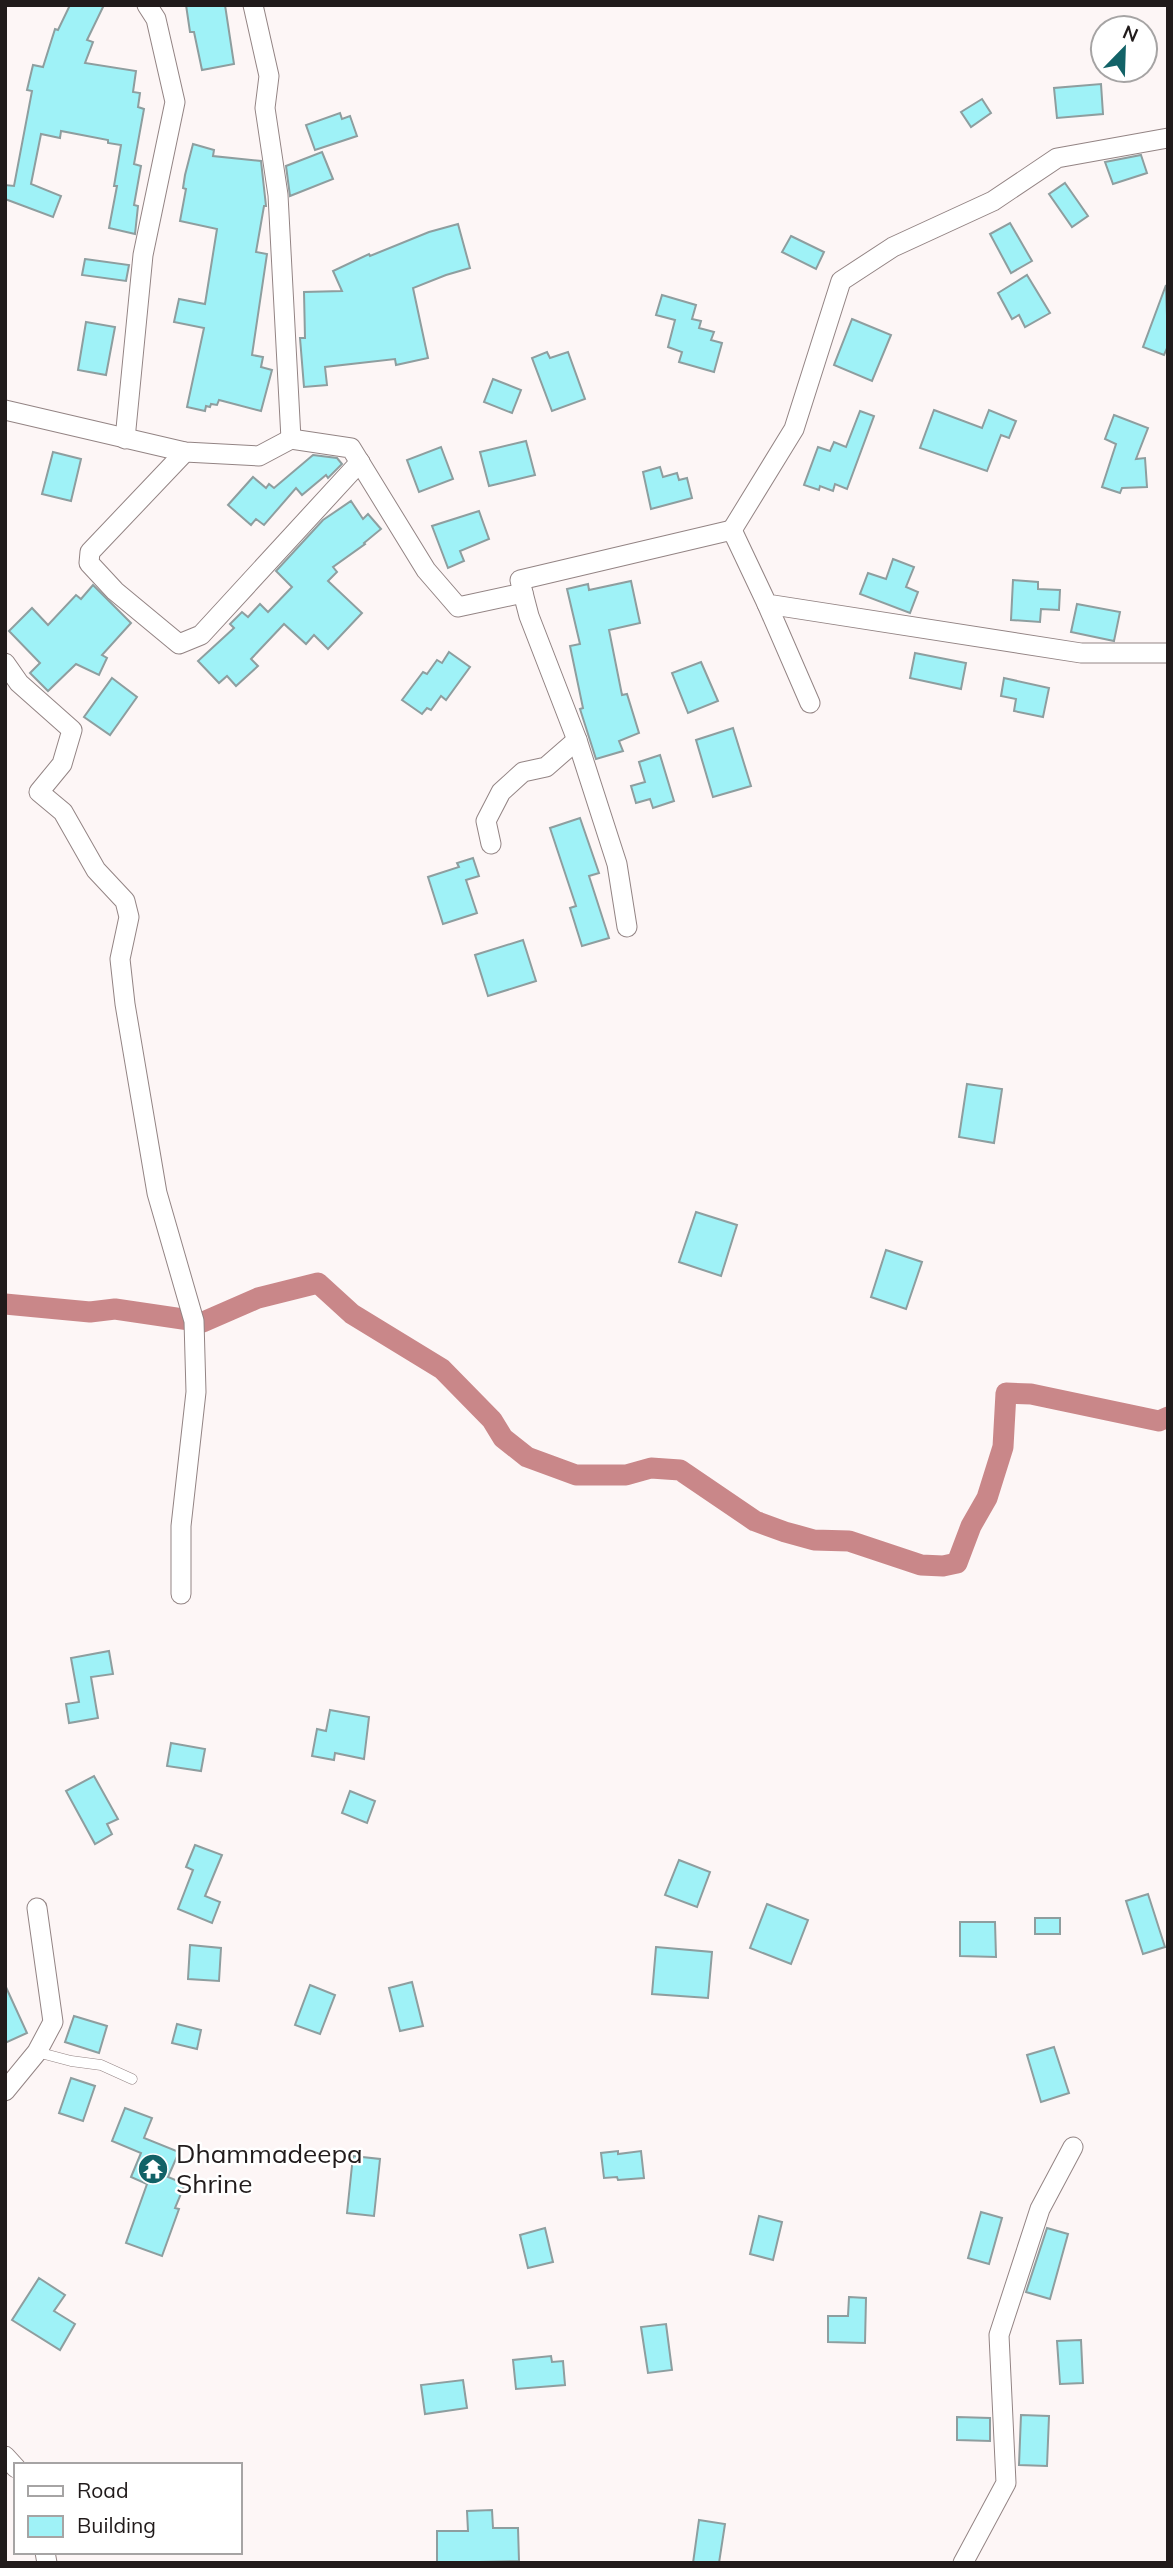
<svg xmlns="http://www.w3.org/2000/svg" width="1173" height="2568" viewBox="0 0 1173 2568" font-family="Mulish,sans-serif">
  <rect width="100%" height="100%" fill="#fdf6f6"/>
  <g fill="none" stroke-linecap="round" stroke-linejoin="round">
    <!-- canal -->
    <polyline stroke="#c98789" stroke-width="21" points="5,1304 90,1312 115,1309 203,1322 258,1298 318,1283 352,1314 442,1369 492,1420 503,1438 527,1457 576,1475 626,1475 651,1468 680,1470 755,1521 785,1532 814,1540 849,1541 921,1565 943,1566 957,1563 971,1526 987,1498 1003,1447 1006,1393 1031,1394 1159,1421 1168,1417"/>
  </g>
  <!-- building -->
  <g fill="#9ff2f7" stroke="#8e9e9f" stroke-width="2">
    <polygon points="70,5 104,5 87,40 93,42 85,63 136,71 133,92 140,93 138,107 144,109 134,164 141,166 134,205 138,206 135,234 109,228 117,186 114,186 121,145 108,143 108,140 61,131 60,138 41,134 31,184 61,196 53,217 5,199 5,185 14,186 32,91 27,90 33,65 43,67 55,29 58,30"/>
    <polygon points="186,5 225,5 234,64 202,70 194,32 190,32"/>
    <polygon points="1101,84 1103,114 1057,118 1054,88"/>
    <polygon points="982,99 991,113 971,127 961,112"/>
    <polygon points="340,113 342,119 350,116 357,136 315,150 306,125"/>
    <polygon points="193,144 214,150 213,156 261,161 266,206 264,206 256,252 267,254 252,355 263,357 261,367 272,370 261,411 219,400 217,405 211,404 210,407 206,406 205,411 187,407 204,328 174,322 179,299 205,304 217,229 180,221 186,189 183,188 185,175"/>
    <polygon points="322,152 333,179 290,196 286,166"/>
    <polygon points="1141,155 1147,173 1113,184 1105,162"/>
    <polygon points="1065,183 1088,216 1072,227 1049,194"/>
    <polygon points="1010,223 1032,261 1011,273 990,234"/>
    <polygon points="458,224 470,268 446,275 413,288 428,358 396,365 395,359 325,367 327,385 304,387 300,338 305,338 304,292 342,291 333,271 369,254 370,256 429,232"/>
    <polygon points="791,236 824,252 816,269 782,252"/>
    <polygon points="85,259 129,265 126,281 82,275"/>
    <polygon points="1027,275 1050,313 1025,327 1019,315 1012,319 998,293"/>
    <polygon points="1166,285 1168,346 1164,355 1143,347"/>
    <polygon points="662,295 696,305 692,319 701,321 699,328 714,332 711,340 722,343 714,372 679,362 682,352 668,347 675,320 656,315"/>
    <polygon points="852,319 891,335 872,381 834,365"/>
    <polygon points="86,322 115,327 106,375 78,370"/>
    <polygon points="547,352 550,358 568,352 585,399 552,411 532,358"/>
    <polygon points="493,379 521,390 512,413 484,402"/>
    <polygon points="934,410 982,428 989,410 1016,421 1009,438 1001,435 987,471 920,448"/>
    <polygon points="860,411 874,416 847,489 835,484 833,491 820,486 819,490 804,485 818,447 830,451 834,442 846,447"/>
    <polygon points="1114,415 1148,428 1136,459 1145,458 1147,487 1122,488 1120,493 1102,487 1116,444 1105,439"/>
    <polygon points="526,441 535,475 489,486 480,452"/>
    <polygon points="441,447 453,479 419,492 407,460"/>
    <polygon points="53,452 81,459 71,501 42,494"/>
    <polygon points="313,455 337,458 342,464 328,478 326,475 302,495 296,488 264,525 256,519 251,525 228,505 253,477 266,488 269,484 274,488"/>
    <polygon points="660,467 663,477 677,473 679,480 687,478 692,498 651,509 643,472"/>
    <polygon points="351,501 363,519 368,514 381,529 364,543 365,544 333,567 337,572 328,581 362,613 328,649 314,635 306,644 284,624 251,659 258,666 236,686 227,676 219,683 198,661 234,628 230,624 242,612 248,617 260,604 268,612 292,587 276,571 323,520"/>
    <polygon points="479,511 489,539 460,551 464,561 448,568 432,526"/>
    <polygon points="893,559 914,567 906,587 918,592 910,613 860,594 868,573 886,579"/>
    <polygon points="1013,580 1038,582 1038,589 1060,590 1059,610 1041,609 1040,622 1011,620"/>
    <polygon points="631,581 640,623 609,630 622,695 627,694 639,733 619,741 623,751 596,759 580,709 583,708 570,646 580,644 567,589 588,584 589,590"/>
    <polygon points="93,585 131,623 102,655 107,658 99,675 76,664 48,691 30,673 40,663 9,631 32,608 48,625 76,595 81,599"/>
    <polygon points="1077,604 1120,612 1114,641 1071,632"/>
    <polygon points="449,652 470,667 446,700 441,696 431,710 427,708 422,714 402,700 423,672 427,674 437,660 442,663"/>
    <polygon points="915,653 966,663 961,689 910,678"/>
    <polygon points="701,662 718,701 688,713 672,673"/>
    <polygon points="112,678 137,697 110,735 84,717"/>
    <polygon points="1004,678 1049,688 1043,717 1014,711 1016,699 1001,696"/>
    <polygon points="733,728 751,786 713,797 696,740"/>
    <polygon points="660,755 674,801 653,808 650,799 636,803 631,786 645,782 639,762"/>
    <polygon points="580,818 599,873 589,876 609,938 582,946 570,908 576,906 550,828"/>
    <polygon points="473,858 479,876 466,880 477,913 443,924 428,877 459,867 457,863"/>
    <polygon points="523,940 536,981 488,996 475,955"/>
    <polygon points="967,1084 1002,1089 994,1143 959,1137"/>
    <polygon points="696,1212 737,1225 721,1276 679,1262"/>
    <polygon points="886,1250 922,1262 906,1309 871,1297"/>
    <polygon points="109,1651 113,1674 91,1677 98,1718 69,1723 66,1704 79,1702 71,1658"/>
    <polygon points="330,1710 369,1717 364,1759 335,1753 334,1760 312,1756 317,1729 326,1731"/>
    <polygon points="171,1743 205,1749 201,1771 167,1766"/>
    <polygon points="94,1776 118,1819 107,1824 112,1834 95,1844 66,1791"/>
    <polygon points="350,1791 375,1801 367,1823 342,1813"/>
    <polygon points="195,1845 222,1855 205,1896 220,1902 212,1923 178,1909 193,1870 186,1867"/>
    <polygon points="679,1860 710,1872 697,1907 665,1895"/>
    <polygon points="1148,1894 1165,1947 1143,1954 1126,1901"/>
    <polygon points="767,1904 808,1920 791,1964 750,1948"/>
    <rect x="1035" y="1918" width="25" height="16"/>
    <polygon points="960,1922 995,1922 996,1957 960,1956"/>
    <polygon points="190,1945 221,1948 219,1981 188,1979"/>
    <polygon points="656,1947 712,1952 708,1998 652,1994"/>
    <polygon points="412,1982 423,2026 400,2031 389,1988"/>
    <polygon points="5,1985 27,2033 5,2043"/>
    <polygon points="310,1985 335,1995 320,2034 295,2025"/>
    <polygon points="74,2016 107,2026 99,2053 65,2042"/>
    <polygon points="177,2024 201,2030 197,2049 172,2043"/>
    <polygon points="1054,2047 1069,2093 1041,2102 1027,2055"/>
    <polygon points="71,2078 95,2086 83,2121 59,2113"/>
    <polygon points="125,2108 152,2118 144,2138 179,2152 168,2177 185,2184 175,2208 179,2209 162,2256 126,2243 147,2184 131,2177 141,2153 112,2141"/>
    <polygon points="618,2151 618,2154 641,2151 644,2178 618,2180 617,2177 604,2178 601,2153"/>
    <polygon points="353,2156 380,2159 374,2216 347,2213"/>
    <polygon points="981,2212 1002,2218 989,2264 968,2258"/>
    <polygon points="759,2216 782,2222 773,2260 750,2254"/>
    <polygon points="545,2228 553,2262 528,2268 520,2235"/>
    <polygon points="1047,2228 1068,2234 1050,2299 1026,2292"/>
    <polygon points="39,2278 65,2295 54,2311 75,2324 60,2350 12,2320"/>
    <polygon points="849,2297 866,2298 865,2343 828,2342 828,2316 848,2316"/>
    <polygon points="666,2324 672,2370 648,2373 641,2327"/>
    <polygon points="1081,2340 1083,2383 1060,2384 1057,2341"/>
    <polygon points="551,2356 552,2362 563,2361 565,2385 516,2389 513,2360"/>
    <polygon points="463,2380 467,2408 425,2414 421,2385"/>
    <polygon points="1021,2415 1049,2416 1047,2466 1019,2465"/>
    <polygon points="957,2417 990,2418 990,2441 957,2440"/>
    <polygon points="492,2510 493,2528 518,2528 519,2561 437,2563 437,2531 468,2531 467,2511"/>
    <polygon points="699,2520 725,2524 719,2563 693,2563"/>
  </g>
  <g fill="none" stroke-linecap="round" stroke-linejoin="round">
    <!-- lane casing -->
    <g stroke="#938484" stroke-width="11">
      <polyline id="lane" points="37,2052 71,2061 101,2065 132,2079"/>
    </g>
    <!-- street casing -->
    <g stroke="#938484" stroke-width="21">
      <g id="street">
        <polyline points="253,5 269,76 265,108 278,195 291,439"/>
        <polyline points="5,410 185,452 259,456 291,439 351,448 426,570 458,607 523,593 520,580 732,530 767,604 1081,653 1168,653"/>
        <polyline points="125,439 143,255 175,102 156,19 147,5"/>
        <polyline points="185,452 90,552 89,563 115,591 179,644 201,635 360,462"/>
        <polyline points="732,530 794,429 841,281 893,247 993,201 1057,158 1168,138"/>
        <polyline points="523,593 529,616 577,740 617,864 627,927"/>
        <polyline points="767,604 810,703"/>
        <polyline points="5,663 19,683 72,730 62,764 39,792 63,812 96,870 125,901 129,917 120,959 125,1004 157,1193 194,1321 196,1392 181,1526 181,1594"/>
        <polyline points="491,844 486,821 501,792 523,772 546,767 577,740"/>
        <polyline points="5,2091 37,2052 53,2022 37,1908"/>
        <polyline points="5,2456 16,2468"/>
        <polyline points="45,2552 47,2563"/>
        <polyline points="963,2563 1006,2483 999,2335 1040,2209 1073,2147"/>
      </g>
    </g>
    <!-- lane -->
    <use href="#lane" stroke="#fff" stroke-width="10"/>
    <!-- street -->
    <use href="#street" stroke="#fff" stroke-width="19"/>
  </g>
  <!-- icons -->
  <defs>
    <g id="temple-disc" transform="scale(1.575)"><circle r="9.5" fill="#126267" stroke="#fff"/><path d="M0-6L5-2H3V0L6.5 2.5H4V6H1.5V3h-3V6H-4V2.5H-6.5L-3 0V-2H-5Z" fill="#fff"/></g>
  </defs>
  <g fill-rule="evenodd">
    <use href="#temple-disc" x="153" y="2169"/>
  </g>
  <g text-anchor="middle" stroke-width="5" stroke-linejoin="round" paint-order="stroke">
    <!-- poi labels -->
    <g font-size="26" fill="#211b1b" stroke="#fff" text-anchor="start">
      <text x="176" y="2163">Dhammadeepa<tspan x="176" dy="30">Shrine</tspan></text>
    </g>
  </g>
  <!-- border -->
  <rect width="1173" height="2568" fill="none" stroke="#211b1b" stroke-width="14"/>
  <!-- legend -->
  <rect x="14" y="2463" width="228" height="91" fill="#ffffff" stroke="#a6a4a4" stroke-width="2"/>
  <rect x="28" y="2486" width="35" height="10" fill="#ffffff" stroke="#a6a4a4" stroke-width="2"/>
  <text x="77" y="2498" font-size="21" fill="#211b1b">Road</text>
  <rect x="28" y="2516" width="35" height="21" fill="#9ff2f7" stroke="#a6a4a4" stroke-width="2"/>
  <text x="77" y="2533" font-size="21" fill="#211b1b">Building</text>
  <!-- north arrow -->
  <g transform="translate(1124 49) rotate(23)"><circle r="33" fill="#ffffff" stroke="#a6a4a4" stroke-width="2"/>
  <path d="M0-5L12 26L0 18L-12 26Z" fill="#126267"/>
  <text y="-10" font-size="19" font-weight="bold" text-anchor="middle" fill="#211b1b">N</text>
  </g>
</svg>
